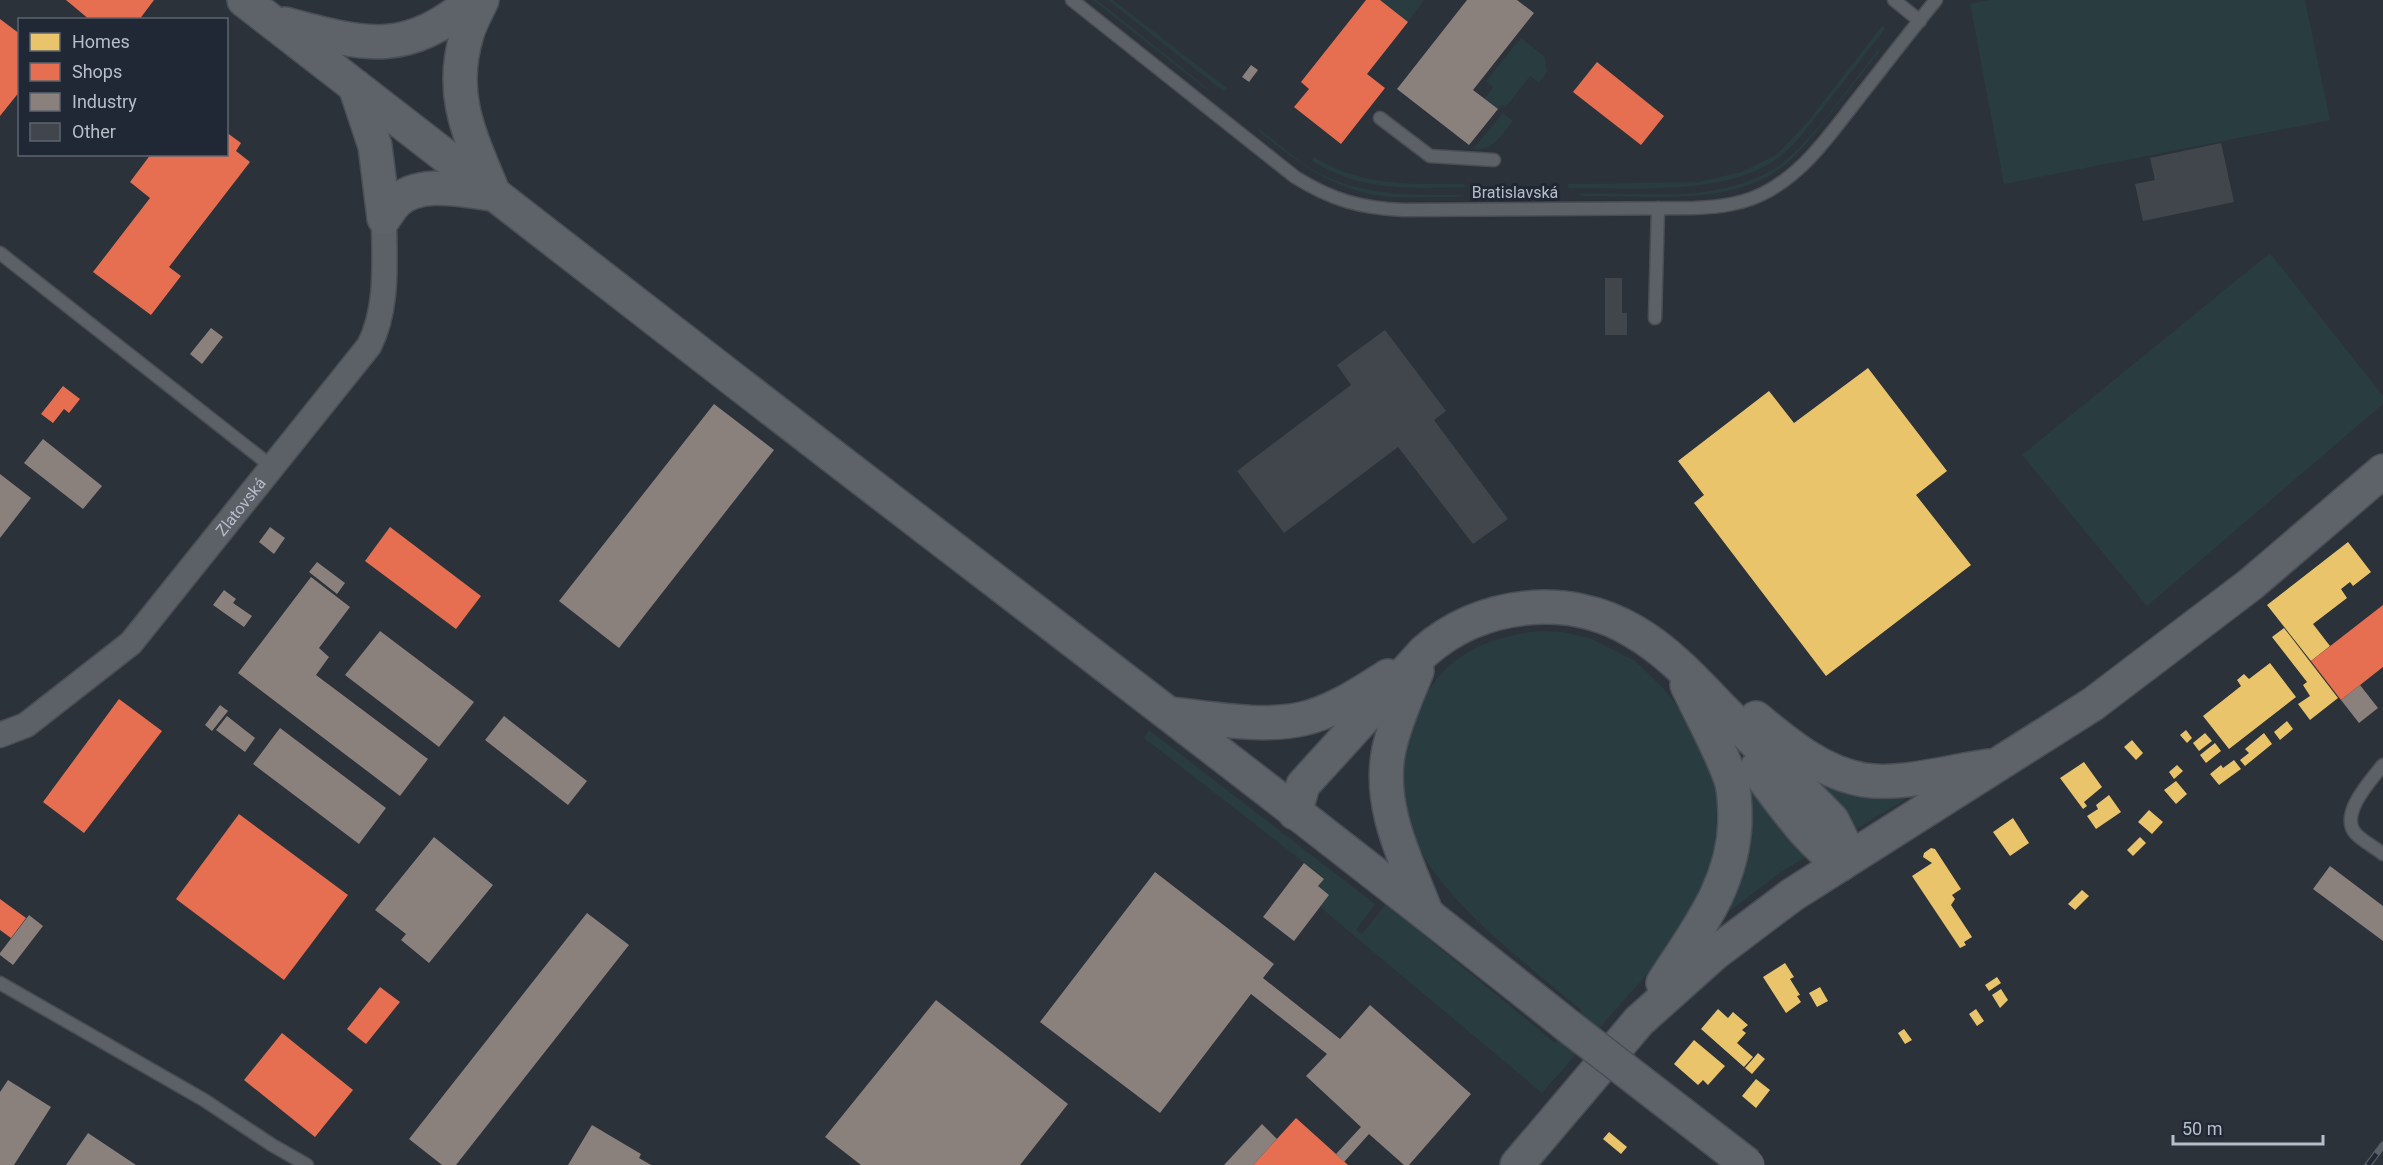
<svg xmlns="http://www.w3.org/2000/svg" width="2383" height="1165" viewBox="0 0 2383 1165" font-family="Roboto,sans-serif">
  <rect width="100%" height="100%" fill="#2c3239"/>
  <!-- green -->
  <g fill="#293c3f">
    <polygon points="1093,0 1097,0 1212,92 1206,89"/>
    <polygon points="1108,0 1113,0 1228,89 1223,91"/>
    <polygon points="1380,0 1424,0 1408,22"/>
    <polygon points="1990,0 2305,0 2330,120 2004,184 1970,4"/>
    <path d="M1882 26 1885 29C1865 55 1844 81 1823 108 1809 125 1796 145 1778 158 1725 197 1632 187 1569 188L1567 184 1699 182 1741 172 1776 155 1806 124Z"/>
    <polygon points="1521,38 1545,57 1547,72 1539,83 1530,76 1506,107 1502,105 1498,109 1484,99 1493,87 1486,81"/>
    <path d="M1879 49V52C1863 72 1847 92 1831 113 1816 131 1803 150 1785 165 1730 208 1649 195 1584 196L1576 194C1618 191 1662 198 1704 192 1727 189 1754 181 1774 169 1809 147 1851 83 1879 49Z"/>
    <path d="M1503 113 1513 121C1501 135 1493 152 1473 149Z"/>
    <path d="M1257 127C1278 143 1297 162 1321 174 1367 197 1415 195 1466 195L1456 197C1434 197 1413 198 1391 197 1339 193 1301 165 1261 133Z"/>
    <path d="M1314 157C1361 187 1412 184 1464 184L1466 187C1412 189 1359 191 1312 161Z"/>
    <polygon points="2270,253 2383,396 2383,404 2147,606 2022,455"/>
    <path d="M1538 631 1563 632 1592 639 1635 661 1663 688 1678 707 1706 748 1723 788 1719 862 1677 940 1542 1093 1320 907 1329 895 1318 886 1324 878 1144 738 1149 730 1375 904 1356 930 1362 934 1386 904 1555 1043 1581 1010C1521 958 1418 886 1402 805 1398 784 1400 761 1404 741 1406 730 1414 718 1419 708 1442 657 1485 637 1538 631Z"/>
    <polygon points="1787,757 1912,795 1855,830"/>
    <path d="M1747 782 1811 854 1781 872 1731 910 1729 909C1751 870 1756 826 1747 782Z"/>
  </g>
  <!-- homes -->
  <g fill="#e9c46a">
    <polygon points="1868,368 1947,471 1916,495 1971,565 1826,676 1694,503 1704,495 1678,461 1769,391 1794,423"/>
    <polygon points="2348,542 2371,572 2353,586 2350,582 2341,589 2347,598 2313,624 2330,646 2311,661 2267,605"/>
    <polygon points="2284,628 2338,698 2310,720 2298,704 2310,696 2303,685 2307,682 2272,637"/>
    <polygon points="2270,663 2296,697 2229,749 2203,716 2241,686 2237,680 2244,674 2249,679"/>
    <polygon points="2287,721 2293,729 2280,740 2274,732"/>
    <polygon points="2186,730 2192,738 2187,743 2180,735"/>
    <polygon points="2205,733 2212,741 2199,751 2193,743"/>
    <polygon points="2264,733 2272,744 2245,766 2240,760 2249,753 2245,749"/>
    <polygon points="2132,740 2143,753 2136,760 2124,747"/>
    <polygon points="2215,743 2221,751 2206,763 2200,755"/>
    <polygon points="2234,760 2241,769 2219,785 2210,774 2221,765 2223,768"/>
    <polygon points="2084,762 2102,787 2084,802 2087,806 2083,809 2060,778"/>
    <polygon points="2177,765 2183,771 2174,779 2169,772"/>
    <polygon points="2176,781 2187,794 2176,804 2164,790"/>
    <polygon points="2109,795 2121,812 2096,829 2087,816 2098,809 2096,805"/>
    <polygon points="2149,810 2163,822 2152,834 2138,822"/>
    <polygon points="2013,818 2029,843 2010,856 1993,832"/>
    <polygon points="2140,837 2146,843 2133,856 2127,850"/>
    <polygon points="1931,848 1935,849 1961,889 1952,895 1955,899 1951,905 1972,937 1964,942 1966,945 1960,948 1912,876 1932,863 1923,857 1924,853"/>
    <polygon points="2082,890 2089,896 2075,910 2068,904"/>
    <polygon points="1785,963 1794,977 1790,979 1800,995 1797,996 1801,1002 1786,1013 1763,977"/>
    <polygon points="1997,977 2001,983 1989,991 1985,985"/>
    <polygon points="1820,987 1828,1001 1817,1007 1809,993"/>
    <polygon points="2001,989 2008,1000 2000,1008 1992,995"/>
    <polygon points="1718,1009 1728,1018 1733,1012 1748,1025 1742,1030 1746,1033 1737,1043 1753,1057 1744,1067 1701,1029"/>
    <polygon points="1976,1009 1984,1021 1977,1026 1969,1014"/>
    <polygon points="1904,1029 1912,1040 1905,1044 1898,1033"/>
    <polygon points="1694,1040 1725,1066 1708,1085 1703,1080 1698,1085 1674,1064"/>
    <polygon points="1758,1053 1765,1059 1752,1074 1745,1068"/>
    <polygon points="1756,1079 1770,1090 1756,1108 1742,1096"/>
    <polygon points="1609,1132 1627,1147 1621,1154 1603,1139"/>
  </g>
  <!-- shops -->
  <g fill="#e76f51">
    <polygon points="66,0 154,0 139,20 90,20"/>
    <polygon points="1366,0 1380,0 1408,22 1367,74 1385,88 1341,144 1294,107 1309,89 1301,82"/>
    <polygon points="0,19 20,34 20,91 0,116"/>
    <polygon points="1597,62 1664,116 1641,145 1573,92"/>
    <polygon points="226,132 241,143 236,151 250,162 169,267 181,276 151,315 93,272 150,198 130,182 151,154 226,154"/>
    <polygon points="63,386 80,399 69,413 64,409 53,423 41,414"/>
    <polygon points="390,527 481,596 456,629 365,561"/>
    <polygon points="2383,605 2383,667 2341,700 2311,661"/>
    <polygon points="119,699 162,731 84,833 43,802"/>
    <polygon points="239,814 348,895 284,980 176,899"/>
    <polygon points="0,899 26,918 11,938 0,930"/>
    <polygon points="380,987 400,1002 366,1044 347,1029"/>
    <polygon points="282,1033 353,1090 315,1137 244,1080"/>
    <polygon points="1296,1118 1336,1154 1348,1165 1253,1165"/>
  </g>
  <!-- industry -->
  <g fill="#8a817c">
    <polygon points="1467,0 1517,0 1534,13 1473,90 1498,109 1469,145 1397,89"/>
    <polygon points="1251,65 1258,70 1249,82 1242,77"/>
    <polygon points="211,328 223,337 202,364 190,354"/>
    <polygon points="714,404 774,450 619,648 559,601"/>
    <polygon points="43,439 102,486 83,509 24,463"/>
    <polygon points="0,474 31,498 0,538"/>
    <polygon points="270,527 285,538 274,554 259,542"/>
    <polygon points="317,562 345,583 337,594 309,572"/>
    <polygon points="311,577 350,607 319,648 329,657 316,675 428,759 400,796 238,673"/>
    <polygon points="224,590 236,599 233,603 252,616 244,627 213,605"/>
    <polygon points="380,631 474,702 439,747 345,675"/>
    <polygon points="2360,685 2378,708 2359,723 2341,700"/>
    <polygon points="220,705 228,711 212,731 205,725"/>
    <polygon points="227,716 255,738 245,752 216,730"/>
    <polygon points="504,716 587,781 568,805 485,740"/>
    <polygon points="280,728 386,808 359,844 253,764"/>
    <polygon points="434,837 493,885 429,963 401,940 406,934 375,910"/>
    <polygon points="1304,863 1324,879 1318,886 1329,895 1294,941 1263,917"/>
    <polygon points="2330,866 2383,906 2383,941 2313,889"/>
    <polygon points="1155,872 1274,964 1263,978 1340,1039 1370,1005 1471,1094 1409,1165 1404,1165 1369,1134 1344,1162 1336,1154 1361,1127 1306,1076 1327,1054 1251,994 1160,1113 1040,1022"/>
    <polygon points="587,913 629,945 456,1165 442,1165 409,1139"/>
    <polygon points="29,915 43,926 13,965 0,955 0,953"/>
    <polygon points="936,1000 1068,1104 1020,1165 861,1165 825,1137"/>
    <polygon points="8,1080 51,1107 14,1165 0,1165 0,1092"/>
    <polygon points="1262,1124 1277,1139 1253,1165 1224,1165"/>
    <polygon points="592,1125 641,1154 639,1158 651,1165 568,1165"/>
    <polygon points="88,1133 136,1165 66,1165"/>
  </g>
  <!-- building -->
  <g fill="#41464c">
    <polygon points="2221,143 2234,202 2143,221 2135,184 2155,180 2150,158"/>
    <polygon points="1605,278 1622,278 1622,313 1627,313 1627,335 1605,335"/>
    <polygon points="1385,330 1446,411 1434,420 1508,519 1473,544 1398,447 1284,533 1237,471 1351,385 1337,365"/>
  </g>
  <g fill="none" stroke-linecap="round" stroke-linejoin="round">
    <!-- service casing -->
    <g stroke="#4a4e54" stroke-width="15">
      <g id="service">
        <path d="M1072 0 1295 177C1332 200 1360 208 1403 210L1694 208C1720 207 1745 204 1768 191 1806 170 1831 133 1857 100 1883 67 1909 33 1936 0"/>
        <polyline points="1894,0 1920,21"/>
        <polyline points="1380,118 1430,156 1494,160"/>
        <polyline points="0,253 271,466"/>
        <polyline points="1655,318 1658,208"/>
        <path d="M2383 765C2371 780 2338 815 2356 834 2364 842 2374 847 2383 854"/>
        <polyline points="0,983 204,1100 272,1145 307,1165"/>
      </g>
    </g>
    <!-- minor casing -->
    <g stroke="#4a4e54" stroke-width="27">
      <g id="minor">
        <path id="s1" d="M0 735 26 725 131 643 369 346C389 307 384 260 384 218"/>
      </g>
    </g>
    <!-- primary casing -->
    <g stroke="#4a4e56" stroke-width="36">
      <g id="primary">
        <path d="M244 0C444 155 643 310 843 464 1085 650 1329 835 1568 1026"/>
        <path d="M482 0C477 11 470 23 467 34 448 96 471 137 493 192"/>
        <path d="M285 24C364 45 405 58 473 0"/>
        <polyline points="355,86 375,146 384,218"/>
        <path d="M384 218C388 213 392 206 396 202 420 179 465 191 494 194"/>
        <path d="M1417 671C1407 696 1395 722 1389 749 1377 806 1406 860 1426 912"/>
        <path d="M1169 714C1212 718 1259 728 1302 719 1333 712 1361 693 1388 676"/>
        <path d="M1756 718C1787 744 1822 773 1864 780 1901 786 1951 771 1988 766"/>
        <path d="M1756 769C1782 802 1806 840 1841 864"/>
        <path d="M1295 813 1303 785 1424 652C1480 602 1568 592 1633 631 1668 651 1695 681 1722 709 1759 746 1796 783 1832 820L1842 840 1841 864"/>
        <path d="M1663 983C1696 931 1733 886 1735 822 1735 808 1735 790 1730 777 1719 746 1701 715 1687 685"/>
        <polyline points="1517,1165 1639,1021 1715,953 1792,895 2093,704 2251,584 2383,471"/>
      </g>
    </g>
    <!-- service -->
    <use href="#service" stroke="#5c6067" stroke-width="12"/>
    <!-- minor -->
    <use href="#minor" stroke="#5c6067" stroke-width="24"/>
    <!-- primary -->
    <use href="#primary" stroke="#5e6369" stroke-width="33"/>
    <!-- rail casing -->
    <g stroke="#5a5f65" stroke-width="7">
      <polyline id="rail" points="2368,1165 2383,1145"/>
    </g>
    <!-- rail -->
    <use href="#rail" stroke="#1f2834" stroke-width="4.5" stroke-dasharray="14" stroke-linecap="butt"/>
    <!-- primary-bridge casing -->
    <g stroke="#4a4e56" stroke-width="36" stroke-linecap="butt">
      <polyline id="primary-bridge" points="1568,1026 1748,1165"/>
    </g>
    <!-- primary-bridge -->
    <use href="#primary-bridge" stroke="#5e6369" stroke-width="33"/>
  </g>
  <g text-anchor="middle" stroke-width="6" stroke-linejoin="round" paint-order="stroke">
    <!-- street labels -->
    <g font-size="16" fill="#b7beca" stroke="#1f2834">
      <text x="1515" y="198">Bratislavská</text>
      <text dy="6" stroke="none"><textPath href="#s1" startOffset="336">Zlatovská</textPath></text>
    </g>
  </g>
  <!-- legend -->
  <rect x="18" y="18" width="210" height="138" fill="#1f2834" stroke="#5c6470" stroke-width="1.5"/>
  <rect x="30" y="33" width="30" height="18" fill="#e9c46a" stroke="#5c6470" stroke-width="1.5"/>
  <text x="72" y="48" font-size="18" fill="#b7beca">Homes</text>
  <rect x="30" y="63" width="30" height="18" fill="#e76f51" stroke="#5c6470" stroke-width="1.5"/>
  <text x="72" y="78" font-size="18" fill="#b7beca">Shops</text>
  <rect x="30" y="93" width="30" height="18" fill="#8a817c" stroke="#5c6470" stroke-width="1.5"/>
  <text x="72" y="108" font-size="18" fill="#b7beca">Industry</text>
  <rect x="30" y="123" width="30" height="18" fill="#41464c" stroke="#5c6470" stroke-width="1.5"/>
  <text x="72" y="138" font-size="18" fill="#b7beca">Other</text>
  <!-- scale -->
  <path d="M2173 1135v9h150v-9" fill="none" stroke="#b7beca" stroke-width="3"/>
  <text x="2182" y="1135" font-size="18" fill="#b7beca" stroke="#1f2834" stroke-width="4.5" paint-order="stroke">50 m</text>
</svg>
